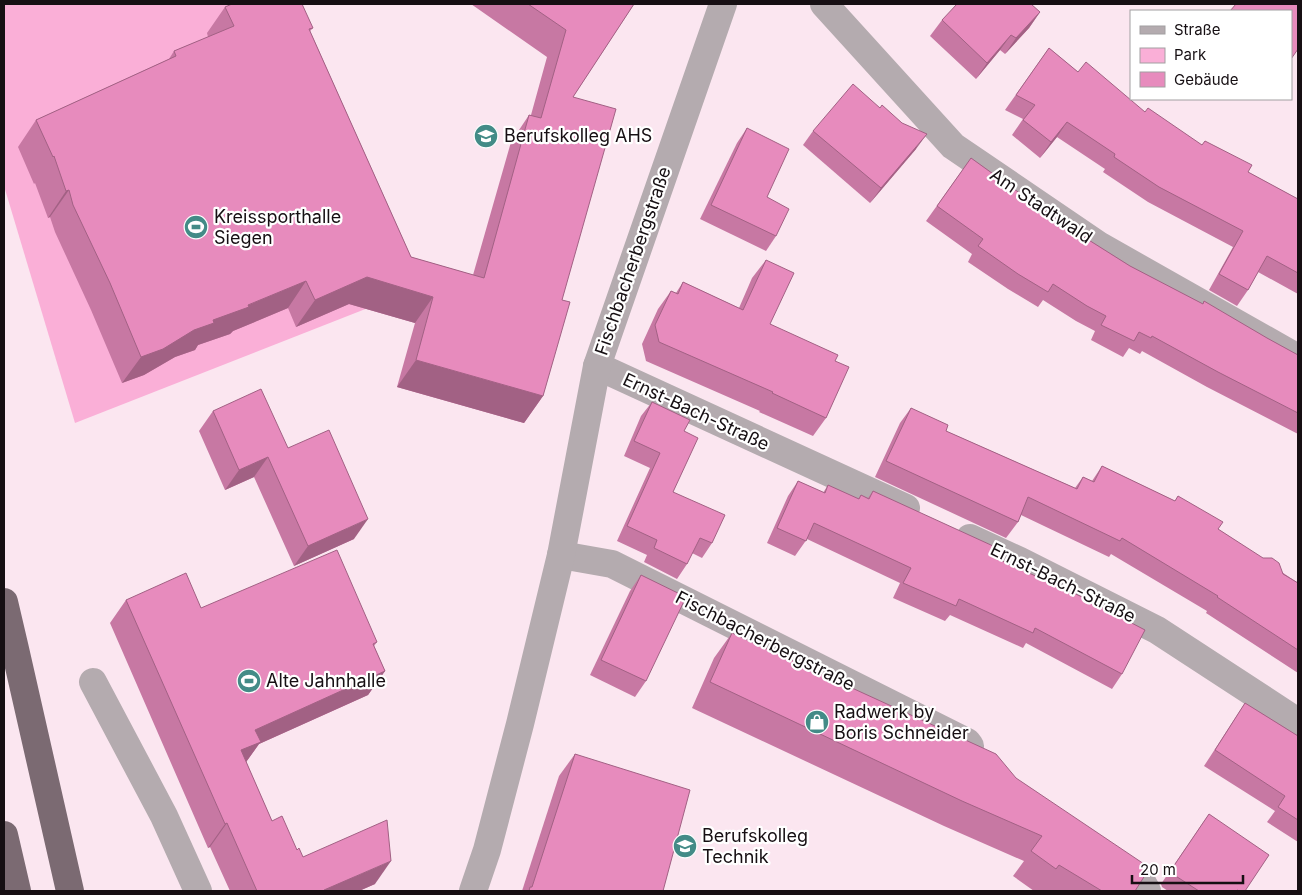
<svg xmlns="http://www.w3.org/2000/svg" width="1302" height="895" viewBox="0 0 1302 895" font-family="Inter,sans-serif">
  <rect width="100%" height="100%" fill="#fbe6f0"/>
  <!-- green -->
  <polygon fill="#faafd7" points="4,4 285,4 368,308 75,423 4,186"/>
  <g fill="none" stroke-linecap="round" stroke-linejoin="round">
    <!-- minor -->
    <g stroke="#b4abaf" stroke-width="28">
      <polyline points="824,4 953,146 1100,246 1298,358"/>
      <polyline points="597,366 906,508"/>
      <polyline points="970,538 1020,561 1157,630 1298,722"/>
      <polyline points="561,555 612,564 967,742 970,746"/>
      <polyline points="93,682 164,816 198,891"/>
      <polyline points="1111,860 1141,880 1147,891"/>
    </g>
    <!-- tertiary -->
    <polyline stroke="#b4abaf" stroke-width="28" points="473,891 487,850 520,724 561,555 597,366 723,4"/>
    <!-- trunk -->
    <g stroke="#7b6a72" stroke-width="28">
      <polyline points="4,602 15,649 70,891"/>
      <polyline points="4,835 17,891"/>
    </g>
  </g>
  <!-- wall -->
  <g fill="#c778a3">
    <polygon points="471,4 634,4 573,97 562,300 543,396 524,423 397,387 415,323 349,304 296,327 288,308 233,331 230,334 198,345 195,350 175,357 144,375 122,383 91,310 55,232 50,217 48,218 35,183 34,184 18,147 36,120 169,59 174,51 208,37 207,33 225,7 313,28 310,31 411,257 473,275 511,142 529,115 531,115 547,57"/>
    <polygon points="1040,12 1029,28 1005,54 1000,50 976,79 930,36 942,20"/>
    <polygon points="1049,48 1078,72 1145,112 1202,145 1205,141 1248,172 1298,199 1298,294 1258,272 1248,290 1237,306 1209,290 1233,247 1148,202 1103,172 1105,169 1057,137 1040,158 1012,135 1023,119 1005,110"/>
    <polygon points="747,128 776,236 766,251 700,219 737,143"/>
    <polygon points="813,131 916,149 870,203 803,145"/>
    <polygon points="971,158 1057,220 1130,266 1298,355 1298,434 1207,387 1142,351 1140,354 1129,348 1123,357 1091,340 1095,331 1076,321 1043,300 1038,307 1008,289 968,262 972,254 926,221"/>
    <polygon points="766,260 770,324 835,361 826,418 813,436 759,412 760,411 646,361 642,344 658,309 671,291 676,293 683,282 739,308 752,278"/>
    <polygon points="652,402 684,431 673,492 712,543 702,558 692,553 687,564 677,579 644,562 647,555 617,541 650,468 624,456 641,416"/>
    <polygon points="911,408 946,431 1075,488 1083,477 1092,481 1102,466 1175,501 1178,496 1218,529 1298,583 1298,673 1206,613 1207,611 1111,554 1109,557 1021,515 1018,522 1006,538 875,477 900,423"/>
    <polygon points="213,411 288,448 354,539 294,566 254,477 225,490 199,431"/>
    <polygon points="798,481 823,493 828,485 858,499 861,495 868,498 873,491 1000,560 1122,674 1112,689 1026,643 1023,648 950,615 945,621 893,598 900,583 807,539 795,556 767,543 788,496"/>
    <polygon points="641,575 646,681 635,697 590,675 630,591"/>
    <polygon points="126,600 201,608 377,642 374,646 385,671 368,695 259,744 246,762 272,821 303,857 375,884 359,891 230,891 210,847 208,848 110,623"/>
    <polygon points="732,633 1016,778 1135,891 1043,891 1041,890 1040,891 1034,891 1013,876 1024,861 944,826 692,708 714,658"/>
    <polygon points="1245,703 1298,736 1298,842 1267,822 1275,811 1204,766"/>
    <polygon points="575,754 663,891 522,891 559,776"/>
    <polygon points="1209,814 1245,891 1168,891 1162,887 1161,884"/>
  </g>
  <!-- shaded-wall -->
  <g fill="#a26184">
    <polygon points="1040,12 1029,28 1005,54 1016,38"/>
    <polygon points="1011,35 1000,50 976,79 987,63"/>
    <polygon points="1067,122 1057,137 1040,158 1051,142"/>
    <polygon points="927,134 916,149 870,203 881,188"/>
    <polygon points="69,190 50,217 48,218 66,191"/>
    <polygon points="367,277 433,297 415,323 349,304 296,327 315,300"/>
    <polygon points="306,281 288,308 233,331 230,334 198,345 195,350 175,357 144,375 122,383 141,357 213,320"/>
    <polygon points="416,360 543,396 524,423 397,387"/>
    <polygon points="268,457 254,477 225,490 239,470"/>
    <polygon points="368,519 354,539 294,566 308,546"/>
    <polygon points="385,671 368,695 259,744 244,765 224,774 255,730"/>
    <polygon points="227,823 210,847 208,848 225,824"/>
    <polygon points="391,861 375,884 359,891 323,891 324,890"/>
  </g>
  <!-- building -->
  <g fill="#e78bbd" stroke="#a26184">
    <polygon points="232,4 302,4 313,28 309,29 411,257 484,278 529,115 541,118 566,30 528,4 634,4 573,97 616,109 562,300 570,302 543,396 416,360 433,297 367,277 315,300 306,281 248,305 249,307 213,320 214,323 194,330 163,349 141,357 110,283 73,205 69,190 66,191 54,156 53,157 36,120 176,56 174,51 234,26 225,7"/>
    <polygon points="957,4 1031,4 1040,12 1016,38 1011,35 987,63 942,20"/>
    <polygon points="1236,4 1298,4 1298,49 1291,59 1291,11 1230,11"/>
    <polygon points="1049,48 1078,72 1086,62 1145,112 1148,108 1202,145 1205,141 1252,165 1248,172 1298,199 1298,273 1267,256 1248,290 1219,274 1243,231 1159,187 1114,157 1115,154 1067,122 1051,142 1023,120 1035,105 1016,95"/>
    <polygon points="853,84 880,108 882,105 902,123 927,134 881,188 813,131"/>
    <polygon points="747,128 789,149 767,197 789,209 776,236 711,205"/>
    <polygon points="971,158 1057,220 1130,266 1203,304 1204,301 1267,338 1298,355 1298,413 1218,372 1152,336 1151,338 1139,332 1134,341 1101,325 1106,316 1087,306 1053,284 1048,292 1018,274 978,246 983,239 937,206"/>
    <polygon points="766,260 794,273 770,324 838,355 835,361 849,367 826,418 772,393 773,392 659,342 655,325 671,291 678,294 683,282 743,310"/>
    <polygon points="261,389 288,448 329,430 368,519 308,546 268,457 239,470 213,411"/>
    <polygon points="652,402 690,420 684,431 698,438 673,492 725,515 712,543 700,538 687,564 654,548 657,540 627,526 660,453 634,441"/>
    <polygon points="911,408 948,425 946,431 1077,489 1083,477 1094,482 1102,466 1175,501 1178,496 1223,522 1218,529 1263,558 1272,558 1279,563 1283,574 1298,583 1298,650 1217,597 1218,596 1122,538 1120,541 1028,497 1018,522 886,461"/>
    <polygon points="798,481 825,493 828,485 859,499 861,495 869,499 873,491 1004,551 1000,560 1080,596 1145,630 1122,674 1035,628 1033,633 959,599 956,606 903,583 911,568 814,523 806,541 777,528"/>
    <polygon points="337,550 377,642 373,644 385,671 255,730 261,742 241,750 272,821 282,816 297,850 299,848 303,857 387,820 391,861 324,890 324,891 257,891 227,823 225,824 126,600 186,573 201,608"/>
    <polygon points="641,575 686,597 646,681 601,660"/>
    <polygon points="732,633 996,754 1016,778 1147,866 1149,869 1135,891 1102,891 1059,865 1056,869 1031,851 1042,836 962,801 710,682"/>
    <polygon points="1245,703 1298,736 1298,820 1278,807 1285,796 1215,750"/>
    <polygon points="575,754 690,790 663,891 529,891 530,887 532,887"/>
    <polygon points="1209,814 1269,855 1245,891 1240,891 1237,890 1236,891 1199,891 1171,873 1171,870"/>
  </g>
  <!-- icons -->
  <defs>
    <g id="school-disc" transform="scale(1.25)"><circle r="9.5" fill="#438b87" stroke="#fff"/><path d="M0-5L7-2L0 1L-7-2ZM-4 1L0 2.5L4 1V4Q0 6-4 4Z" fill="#fff"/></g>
    <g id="stadium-disc" transform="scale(1.25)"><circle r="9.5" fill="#438b87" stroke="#fff"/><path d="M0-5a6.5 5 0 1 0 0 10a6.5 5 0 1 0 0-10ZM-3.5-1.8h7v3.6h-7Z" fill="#fff"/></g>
    <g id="shop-disc" transform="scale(1.25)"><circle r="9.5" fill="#438b87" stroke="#fff"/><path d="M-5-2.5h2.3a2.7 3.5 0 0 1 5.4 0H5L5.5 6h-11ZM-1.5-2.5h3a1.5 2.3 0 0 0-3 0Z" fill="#fff"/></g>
  </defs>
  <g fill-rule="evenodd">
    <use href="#school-disc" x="486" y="136"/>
    <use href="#stadium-disc" x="196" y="227"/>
    <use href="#stadium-disc" x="249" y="681"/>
    <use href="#shop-disc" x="817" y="722"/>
    <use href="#school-disc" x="685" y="846"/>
  </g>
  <g text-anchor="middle" stroke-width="4.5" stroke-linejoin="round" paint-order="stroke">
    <!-- poi labels -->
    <g font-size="18" fill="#160f13" stroke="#fff" text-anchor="start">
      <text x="504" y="142">Berufskolleg AHS</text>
      <text x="214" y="223">Kreissporthalle<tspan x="214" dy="21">Siegen</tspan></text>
      <text x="266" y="687">Alte Jahnhalle</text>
      <text x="834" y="718">Radwerk by<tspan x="834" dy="21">Boris Schneider</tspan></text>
      <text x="702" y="842">Berufskolleg<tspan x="702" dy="21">Technik</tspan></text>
    </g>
    <!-- street labels -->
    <g font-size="18" fill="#160f13" stroke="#fff">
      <text transform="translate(1041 206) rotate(34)" y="6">Am Stadtwald</text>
      <text transform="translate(633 261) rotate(-71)" y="6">Fischbacherbergstraße</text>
      <text transform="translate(696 412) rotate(25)" y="6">Ernst-Bach-Straße</text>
      <text transform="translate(1063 583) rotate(26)" y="6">Ernst-Bach-Straße</text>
      <text transform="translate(765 641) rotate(27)" y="6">Fischbacherbergstraße</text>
    </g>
  </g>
  <!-- border -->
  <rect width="1302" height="895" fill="none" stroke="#160f13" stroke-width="10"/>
  <!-- legend -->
  <rect x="1130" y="10" width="162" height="90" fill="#ffffff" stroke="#a29fa1"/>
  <rect x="1140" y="26" width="25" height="8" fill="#b4abaf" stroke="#a29fa1"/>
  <text x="1174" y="35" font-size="15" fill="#160f13">Straße</text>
  <rect x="1140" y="48" width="25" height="15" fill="#faafd7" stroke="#a29fa1"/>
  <text x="1174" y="60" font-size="15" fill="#160f13">Park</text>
  <rect x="1140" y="72" width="25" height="15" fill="#e78bbd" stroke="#a29fa1"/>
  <text x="1174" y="85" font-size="15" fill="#160f13">Gebäude</text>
  <!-- scale -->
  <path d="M1132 875v8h111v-8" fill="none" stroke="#160f13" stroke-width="2.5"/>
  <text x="1140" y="875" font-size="15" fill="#160f13" stroke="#ffffff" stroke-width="4" paint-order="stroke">20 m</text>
</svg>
